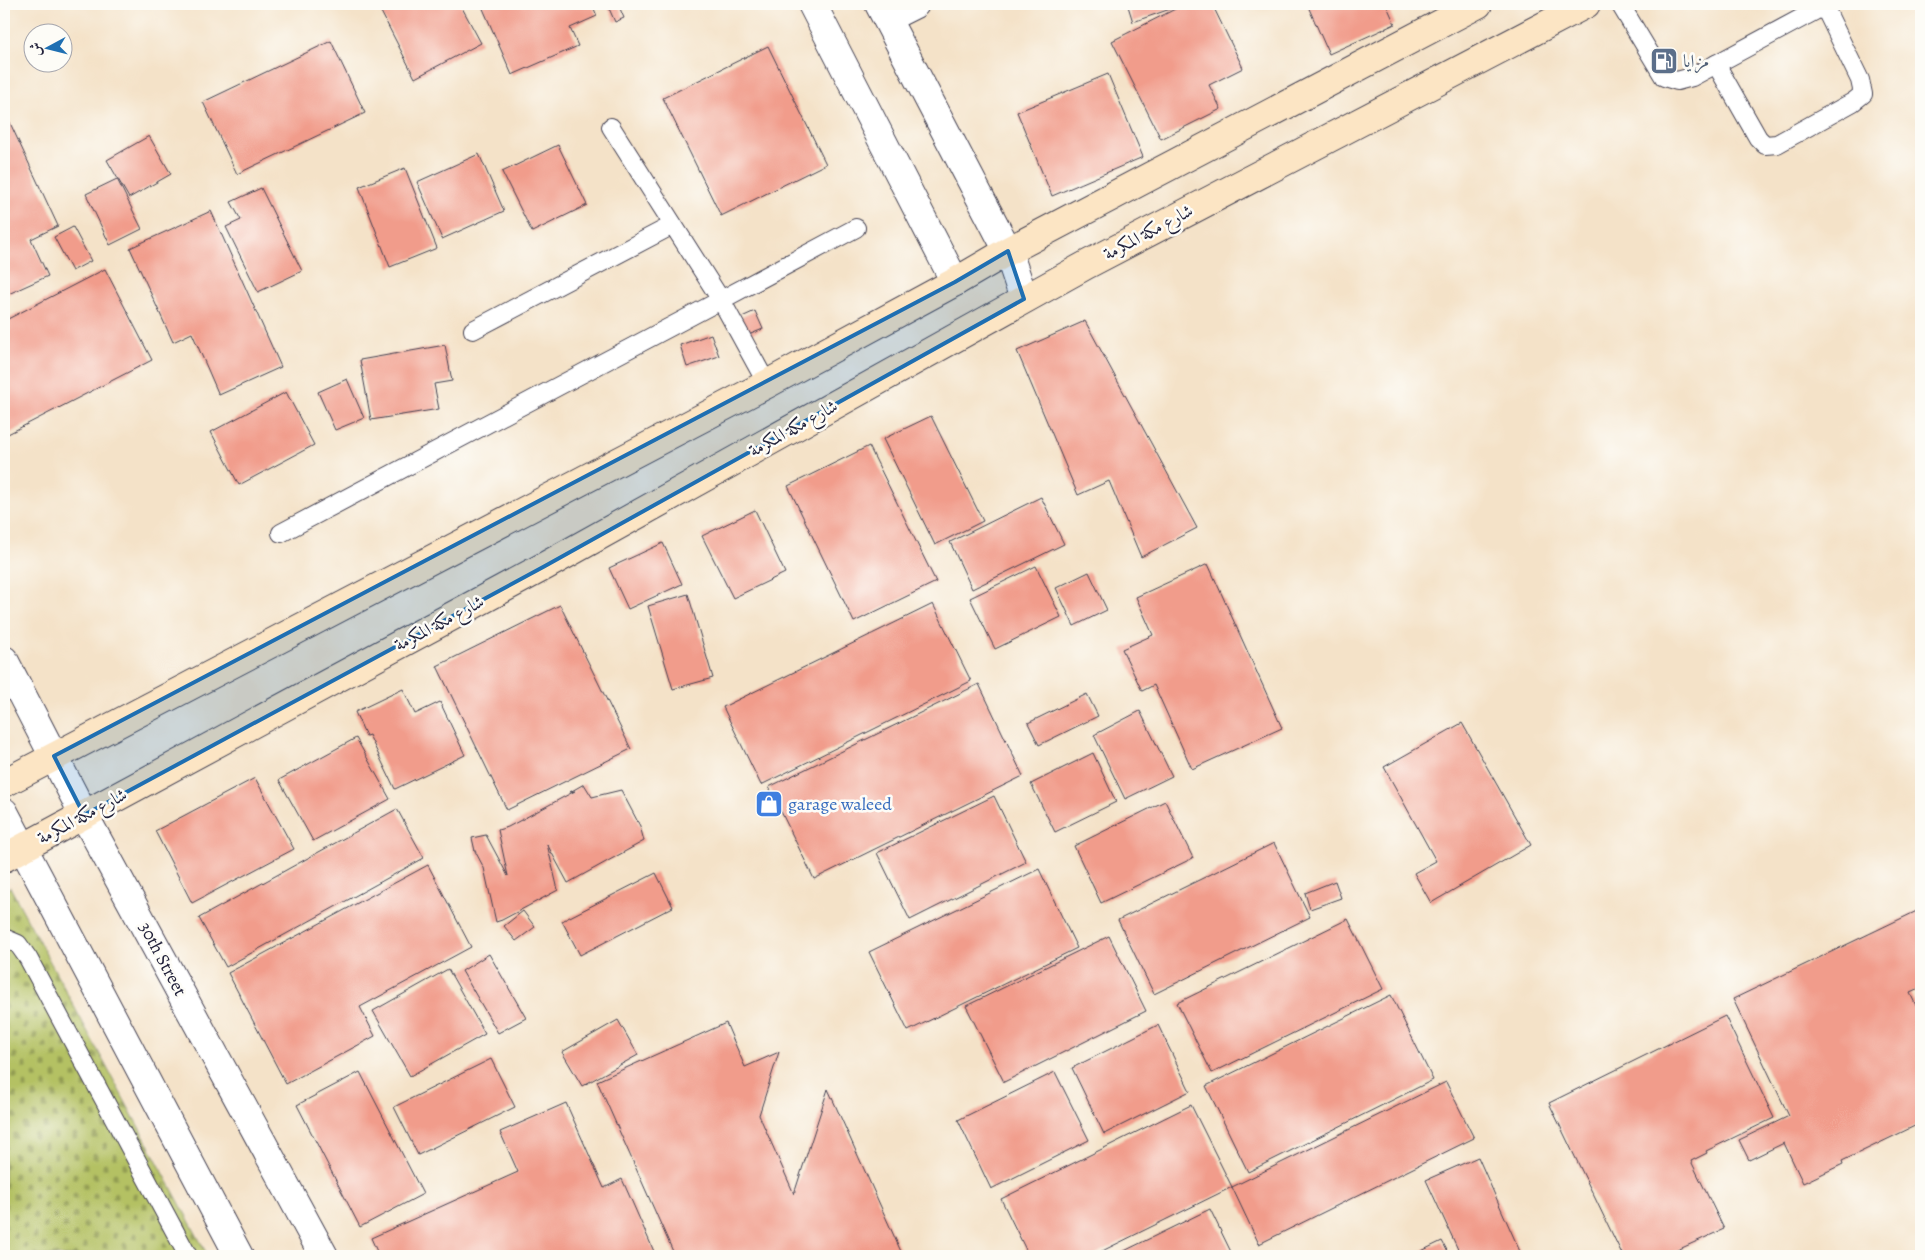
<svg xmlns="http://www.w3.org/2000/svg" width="1925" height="1260" viewBox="0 0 1925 1260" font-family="Alegreya,Amiri,serif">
  <defs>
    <pattern id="cemetery-stones" width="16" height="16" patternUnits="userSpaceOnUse" patternTransform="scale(1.25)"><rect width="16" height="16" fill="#b4c163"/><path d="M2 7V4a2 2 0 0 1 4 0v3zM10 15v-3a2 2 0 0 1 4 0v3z" fill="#929c53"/></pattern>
  </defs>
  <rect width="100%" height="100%" fill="#fdfcf7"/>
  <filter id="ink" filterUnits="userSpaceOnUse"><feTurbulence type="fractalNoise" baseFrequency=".02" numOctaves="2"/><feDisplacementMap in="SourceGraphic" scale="10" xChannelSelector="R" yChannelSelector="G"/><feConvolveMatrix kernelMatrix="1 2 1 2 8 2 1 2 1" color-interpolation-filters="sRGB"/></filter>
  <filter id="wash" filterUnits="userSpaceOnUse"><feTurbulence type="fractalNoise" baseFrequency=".0096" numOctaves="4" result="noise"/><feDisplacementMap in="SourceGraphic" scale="20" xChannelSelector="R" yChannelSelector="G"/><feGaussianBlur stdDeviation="1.12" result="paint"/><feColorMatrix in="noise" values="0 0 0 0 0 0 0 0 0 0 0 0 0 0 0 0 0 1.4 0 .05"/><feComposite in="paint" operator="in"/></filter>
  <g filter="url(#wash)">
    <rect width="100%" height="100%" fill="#f4e2c8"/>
    <!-- cemetery -->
    <polygon fill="url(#cemetery-stones)" stroke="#6b724f" points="10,887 208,1256 4,1256 4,891"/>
    <g id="blocks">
      <!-- building -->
      <g fill="#f19c8b">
        <polygon points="377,4 460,4 481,43 415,78"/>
        <polygon points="481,4 592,4 597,16 570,28 578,46 512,75"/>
        <polygon points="607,4 618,4 624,18 615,22"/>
        <polygon points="1133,4 1175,4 1176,7 1133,22 1128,6"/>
        <polygon points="1185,4 1212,4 1243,68 1209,85 1221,109 1161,139 1112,41"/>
        <polygon points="1307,4 1386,4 1395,24 1329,54"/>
        <polygon points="331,41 365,113 237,174 203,102"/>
        <polygon points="768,46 826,164 721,216 663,98"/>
        <polygon points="1108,74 1143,157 1052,196 1017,112"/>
        <polygon points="4,110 58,226 31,239 48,276 4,296"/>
        <polygon points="149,136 171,174 129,198 107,160"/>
        <polygon points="558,145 587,205 532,232 502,172"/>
        <polygon points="479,154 504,211 442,239 417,182"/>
        <polygon points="405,168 437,248 390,267 359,187"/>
        <polygon points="117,179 142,229 110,245 86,194"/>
        <polygon points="261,188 302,271 258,292 226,227 241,220 231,202"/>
        <polygon points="211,211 281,367 219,395 192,333 173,342 130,248"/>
        <polygon points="73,227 91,261 72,271 54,237"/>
        <polygon points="105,269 152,360 4,436 4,321"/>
        <polygon points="755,311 763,329 741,338 733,321"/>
        <polygon points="1085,321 1197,528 1141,557 1109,481 1078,495 1017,351"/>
        <polygon points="711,334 719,356 687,367 680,345"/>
        <polygon points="445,345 452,381 434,384 439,409 371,420 360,360"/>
        <polygon points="347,379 364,418 335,430 318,392"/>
        <polygon points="286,392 314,445 239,485 211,432"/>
        <polygon points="931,416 983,521 935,545 883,439"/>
        <polygon points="869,446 936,582 854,622 788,486"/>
        <polygon points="1041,497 1064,544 972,589 950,542"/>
        <polygon points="755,510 785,573 733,598 702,536"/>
        <polygon points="663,543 682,584 628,609 609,568"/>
        <polygon points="1208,564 1282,728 1192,769 1154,685 1142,691 1122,649 1153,635 1136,597"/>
        <polygon points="1036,566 1061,617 995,649 970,598"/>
        <polygon points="1089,572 1107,610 1074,626 1056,588"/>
        <polygon points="688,594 713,678 673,689 648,606"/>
        <polygon points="933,604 971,681 761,785 723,707"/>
        <polygon points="560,605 631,749 507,810 437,666"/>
        <polygon points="979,684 1023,776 814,879 769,787"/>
        <polygon points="403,689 415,714 440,702 465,755 395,789 369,735 366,736 355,712"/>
        <polygon points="1087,694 1098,716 1039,745 1028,723"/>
        <polygon points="1140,711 1172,776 1125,799 1094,735"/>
        <polygon points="1462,723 1531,845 1431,903 1414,873 1436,861 1384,767"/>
        <polygon points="356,738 390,799 313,841 279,780"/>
        <polygon points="1093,753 1116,802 1055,832 1031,784"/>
        <polygon points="255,778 294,849 192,903 155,831"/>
        <polygon points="584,784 592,797 621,790 640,826 644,841 568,883 547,844 558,890 502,920 496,922 484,868 475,851 472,838 486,835 508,876 498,830 508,827 575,791 570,792"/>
        <polygon points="994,796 1026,862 910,920 877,853"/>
        <polygon points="1165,801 1193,858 1101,903 1074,846"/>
        <polygon points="397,809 424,858 226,967 199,918"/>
        <polygon points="1274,843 1310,917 1154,994 1118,920"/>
        <polygon points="428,865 471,947 360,1007 375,1036 286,1084 228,973"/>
        <polygon points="1039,869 1077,948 908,1031 869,952"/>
        <polygon points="656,873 673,907 580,955 562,921"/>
        <polygon points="1335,881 1341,898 1310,909 1305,893"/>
        <polygon points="1921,909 1921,988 1910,993 1921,1016 1921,1123 1842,1161 1843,1164 1803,1183 1784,1143 1749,1160 1739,1140 1789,1116 1733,999"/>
        <polygon points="523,911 535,927 516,941 504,926"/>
        <polygon points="1348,919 1383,989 1212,1073 1177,1003"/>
        <polygon points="1109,936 1146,1011 1004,1082 966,1006"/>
        <polygon points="489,954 526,1018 498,1033 462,971"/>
        <polygon points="448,969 485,1034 410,1076 373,1011"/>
        <polygon points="1391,995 1433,1080 1248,1172 1206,1086"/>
        <polygon points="1725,1016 1774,1118 1706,1151 1707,1153 1691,1161 1724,1229 1664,1256 1623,1256 1549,1103"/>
        <polygon points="618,1020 638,1055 582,1086 562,1052"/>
        <polygon points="726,1023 745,1067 779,1052 759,1115 794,1194 828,1089 903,1256 675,1256 597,1081"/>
        <polygon points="1158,1025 1190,1091 1104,1134 1072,1068"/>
        <polygon points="491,1059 515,1107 418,1155 394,1107"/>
        <polygon points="360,1072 423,1194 360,1227 297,1105"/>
        <polygon points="1055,1072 1089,1140 991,1189 958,1120"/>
        <polygon points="1446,1082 1474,1138 1259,1244 1232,1187"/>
        <polygon points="566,1103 604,1188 622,1179 656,1256 379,1256 371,1238 518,1172 500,1132"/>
        <polygon points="1191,1105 1232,1187 1092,1256 1029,1256 1001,1199"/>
        <polygon points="1478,1157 1522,1256 1461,1256 1426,1180"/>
        <polygon points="1210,1209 1233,1256 1114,1256"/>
        <polygon points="1442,1241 1450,1256 1411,1256"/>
      </g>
    </g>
  </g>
  <g filter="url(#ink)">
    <use href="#blocks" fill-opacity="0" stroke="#423f50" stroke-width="1"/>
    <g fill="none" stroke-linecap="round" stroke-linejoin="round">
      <!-- service casing -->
      <g stroke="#423f50" stroke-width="20">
        <g id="service">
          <polyline points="1620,4 1664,77 1677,81 1692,77 1824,6 1825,4"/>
          <polyline points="1716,64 1758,138 1765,145 1777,144 1853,102 1863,94 1860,80 1824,6"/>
          <polyline points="473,330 673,225"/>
          <polyline points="767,384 721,300 856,228"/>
          <polyline points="281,533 721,300 611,127"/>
          <polyline points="4,938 18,944 28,958 188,1256"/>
        </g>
      </g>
      <!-- minor casing -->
      <g stroke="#423f50" stroke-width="30">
        <g id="minor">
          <polyline points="812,4 955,282"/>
          <polyline points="879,4 1008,251 1024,299"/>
          <polyline points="887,18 915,4"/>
        </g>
      </g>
      <!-- tertiary casing -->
      <g stroke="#423f50" stroke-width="30">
        <g id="tertiary">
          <polyline points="4,660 84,815 324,1256"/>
          <polyline points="4,812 239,1256"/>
        </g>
      </g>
      <!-- secondary casing -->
      <g stroke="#423f50" stroke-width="30">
        <g id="secondary">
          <polyline points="4,783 767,384 955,282 1008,251 1478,4"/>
          <polyline points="4,858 545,566 1088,264 1586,4"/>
        </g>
      </g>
      <!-- service -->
      <use href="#service" stroke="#fff" stroke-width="18"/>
      <!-- minor -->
      <use href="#minor" stroke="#fff" stroke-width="28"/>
      <!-- tertiary -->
      <use href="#tertiary" stroke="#fff" stroke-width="28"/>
      <!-- secondary -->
      <use href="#secondary" stroke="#fce5c4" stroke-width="28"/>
    </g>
  </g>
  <!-- marked area -->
  <path fill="#1f6fb2" fill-opacity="0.2" stroke="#1f6fb2" stroke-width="4" stroke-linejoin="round" d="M1008 251 1024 299 545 566 84 815 54 756 955 282Z"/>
  <!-- icons -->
  <defs>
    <g id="fuel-square" transform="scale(1.4375)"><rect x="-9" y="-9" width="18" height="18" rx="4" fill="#5c6f8a" stroke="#fdfcf7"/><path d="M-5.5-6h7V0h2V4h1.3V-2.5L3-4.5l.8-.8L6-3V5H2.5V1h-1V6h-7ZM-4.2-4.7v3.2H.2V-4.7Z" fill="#fff"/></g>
    <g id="shop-square" transform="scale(1.4375)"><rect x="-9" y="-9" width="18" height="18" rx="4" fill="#3f7fe0" stroke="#fdfcf7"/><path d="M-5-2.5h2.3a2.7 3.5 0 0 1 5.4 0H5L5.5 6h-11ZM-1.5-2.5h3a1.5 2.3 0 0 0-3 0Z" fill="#fff"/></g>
  </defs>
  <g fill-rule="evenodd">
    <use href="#fuel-square" x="1664" y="61"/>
    <use href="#shop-square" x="769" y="804"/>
  </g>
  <g text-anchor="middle" stroke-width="5" stroke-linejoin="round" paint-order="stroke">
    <!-- service labels -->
    <g font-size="18" fill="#4e5e75" stroke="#fdfcf7" text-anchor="start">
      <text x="1683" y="67">مزايا</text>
    </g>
    <!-- street labels -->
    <g font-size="18" fill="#22223b" stroke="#fdfcf7">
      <text transform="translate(1148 232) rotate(-28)" y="6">شارع مكة المكرمة</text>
      <text transform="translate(793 428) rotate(-29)" y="6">شارع مكة المكرمة</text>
      <text transform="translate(439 623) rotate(-28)" y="6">شارع مكة المكرمة</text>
      <text transform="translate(82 816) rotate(-28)" y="6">شارع مكة المكرمة</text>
      <text transform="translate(163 959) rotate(62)" y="6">30th Street</text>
    </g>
    <!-- shop labels -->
    <g font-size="18" fill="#366cbe" stroke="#fdfcf7" text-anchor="start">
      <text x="788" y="810">garage waleed</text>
    </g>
  </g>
  <!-- margin -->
  <rect width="1925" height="1260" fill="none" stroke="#fdfcf7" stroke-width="20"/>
  <!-- north arrow -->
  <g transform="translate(48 48) rotate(263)"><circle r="24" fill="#fdfcf7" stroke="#a5a5ac"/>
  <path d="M0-4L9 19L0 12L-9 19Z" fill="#1f6fb2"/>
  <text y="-8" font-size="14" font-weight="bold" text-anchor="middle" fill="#22223b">ش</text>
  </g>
</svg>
